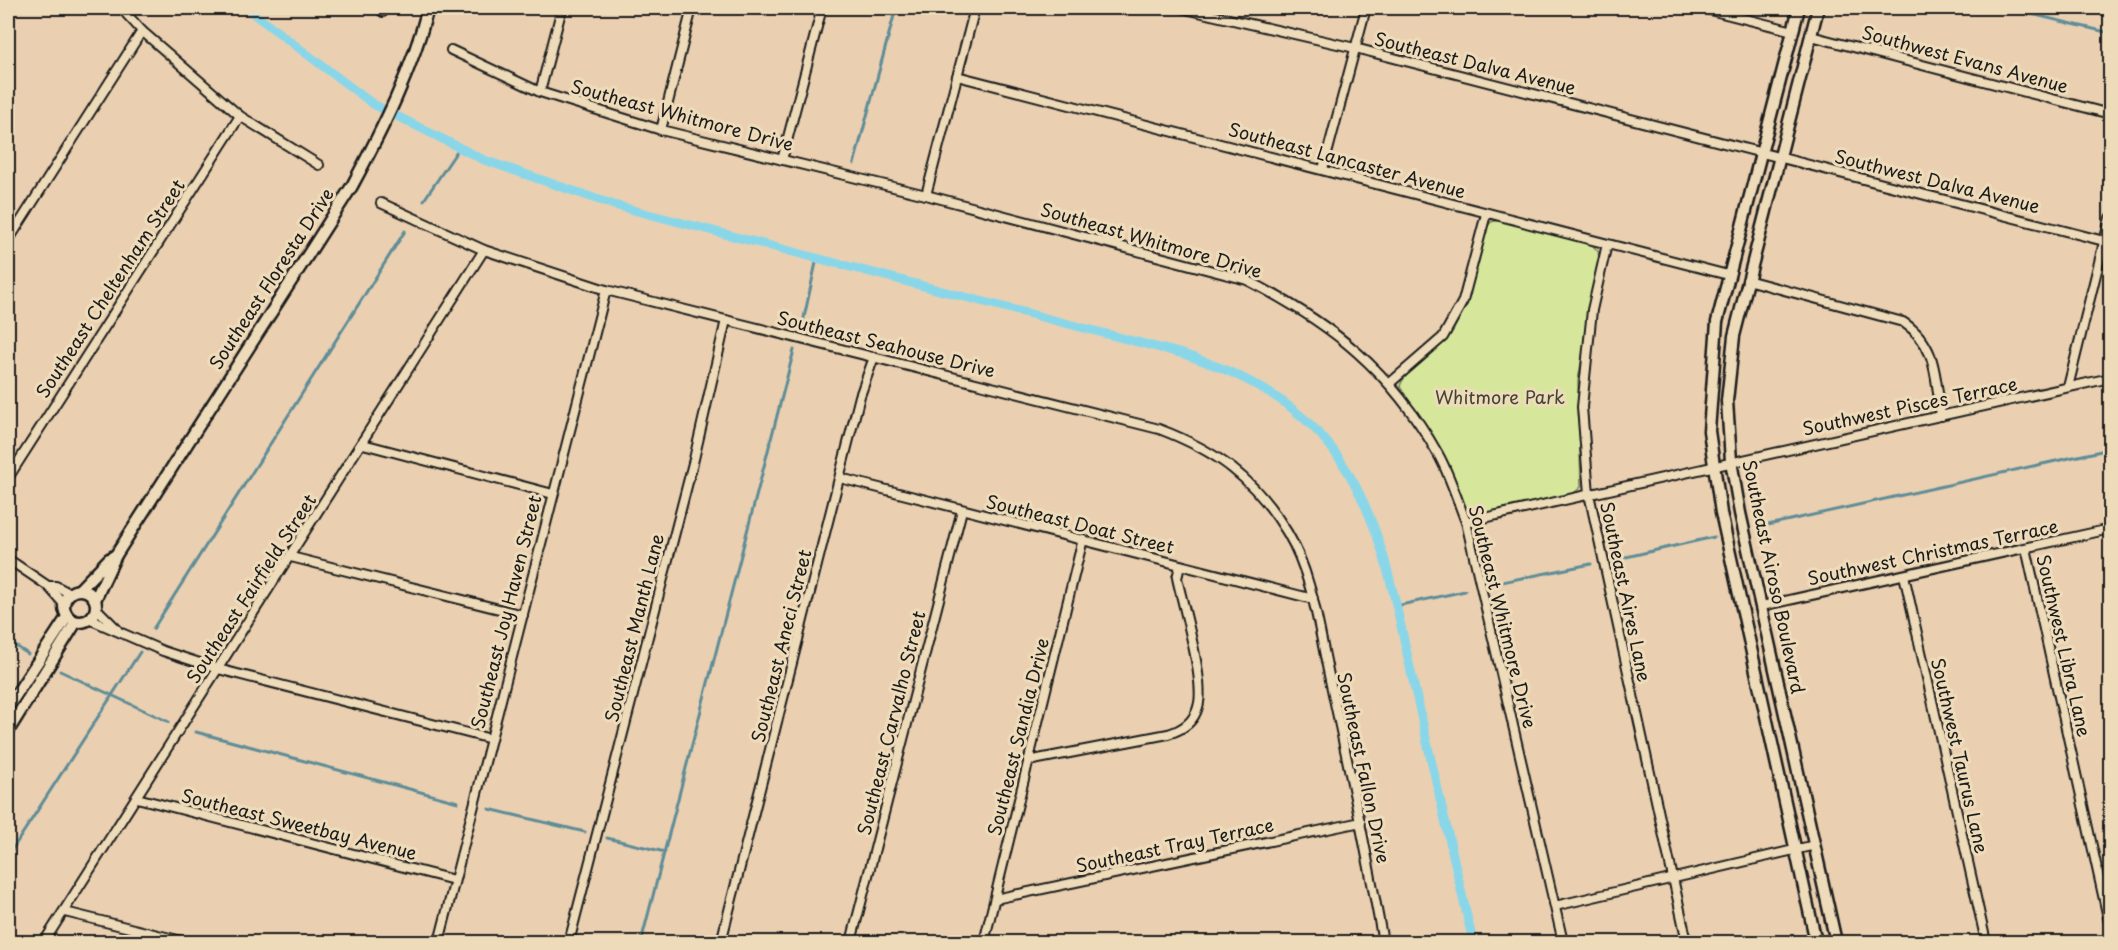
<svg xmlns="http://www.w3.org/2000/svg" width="2118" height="950" viewBox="0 0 2118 950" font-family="'Playpen Sans',sans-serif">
  <rect width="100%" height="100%" fill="#ead0b1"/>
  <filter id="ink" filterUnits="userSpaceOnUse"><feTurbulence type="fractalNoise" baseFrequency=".0167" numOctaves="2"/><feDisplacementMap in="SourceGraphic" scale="12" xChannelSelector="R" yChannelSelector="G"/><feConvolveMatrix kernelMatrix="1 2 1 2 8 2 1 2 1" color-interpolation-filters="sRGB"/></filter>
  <g filter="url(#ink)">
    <!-- green -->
    <path fill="#d6e79b" stroke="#79825c" stroke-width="1.5" d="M1499 220 1591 244 1598 251 1599 258 1578 381 1581 487 1574 493 1479 514 1467 509 1461 501 1437 443 1400 387C1403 369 1438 353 1450 335 1472 302 1471 262 1487 227L1491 222Z"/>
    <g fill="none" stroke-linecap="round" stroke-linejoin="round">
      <!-- stream -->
      <g stroke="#5e8c97" stroke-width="3">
        <polyline points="2006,8 2110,33"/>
        <polyline points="854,164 896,8"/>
        <polyline points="424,200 459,148"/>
        <polyline points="802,327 817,258"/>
        <polyline points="1759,527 2110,449"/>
        <polyline points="1613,560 1714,537"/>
        <polyline points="1492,584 1591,564"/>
        <polyline points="1396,606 1465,591"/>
        <polyline points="153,629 405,231"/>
        <polyline points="8,641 28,654"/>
        <polyline points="60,671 169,722"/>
        <polyline points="196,732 458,802"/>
        <polyline points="489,809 585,832"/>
        <polyline points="607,838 665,852"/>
        <polyline points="8,856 140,652"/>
        <polyline points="641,942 794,350"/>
      </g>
      <!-- canal -->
      <path stroke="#8ad6e9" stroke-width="9" d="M246 8 373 104 484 160 614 205 1183 354C1245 374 1304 405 1341 461 1384 526 1396 606 1413 681 1433 768 1453 855 1473 942"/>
      <!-- street casing -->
      <g stroke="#1c1c1c" stroke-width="12">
        <g id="street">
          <polyline points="121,8 142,31 240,116 319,165"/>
          <polyline points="378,8 383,12"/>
          <polyline points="1181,8 1355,48 2104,241"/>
          <polyline points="1702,8 1793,31"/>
          <polyline points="8,9 9,8"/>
          <polyline points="1811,36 2110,114"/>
          <path d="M451 50 540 92 661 130 926 195 1247 280C1331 323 1391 370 1438 454 1450 475 1457 500 1466 522L1563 942"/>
          <polyline points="957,76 1728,275"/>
          <polyline points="540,92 562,8"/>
          <polyline points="661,130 692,8"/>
          <polyline points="782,160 822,8"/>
          <polyline points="1323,169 1366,8"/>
          <polyline points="926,195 975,8"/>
          <path d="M381 203 484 250 606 290 1159 429C1217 451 1254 478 1287 532 1313 575 1319 631 1330 680 1349 767 1367 854 1383 942"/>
          <polyline points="8,241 142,31"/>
          <polyline points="1607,244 1592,310 1582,407 1589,494 1687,942"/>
          <path d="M1747 280 1903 322C1938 345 1935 378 1941 416"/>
          <polyline points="1390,383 1443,337 1463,301 1486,214"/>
          <polyline points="2068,387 2110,218"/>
          <polyline points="363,444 553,494"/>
          <polyline points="8,478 240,116"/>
          <polyline points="840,478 1313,599"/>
          <polyline points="1466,522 2110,378"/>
          <polyline points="2026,548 2110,927"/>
          <polyline points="291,557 523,615"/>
          <polyline points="8,559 48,586 63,603"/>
          <polyline points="1904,575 1986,942"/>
          <polyline points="48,586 56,586 69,593"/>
          <polyline points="1762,606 2110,529"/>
          <polyline points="96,608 117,629"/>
          <polyline points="89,619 163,651 218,669 491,739"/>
          <path d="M1028 761 1168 734C1182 730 1194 722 1198 707 1206 683 1183 606 1177 578L1180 566"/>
          <polyline points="137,798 454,880"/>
          <polyline points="995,899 1361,822"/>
          <polyline points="1555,906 1815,845"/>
          <polyline points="65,912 186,942"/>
          <polyline points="44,942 484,250"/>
          <polyline points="439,942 606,290"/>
          <polyline points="569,942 694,459 726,320"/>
          <polyline points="721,942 860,396 874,357"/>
          <polyline points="851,942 962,510"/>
          <polyline points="984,942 1083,539"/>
        </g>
      </g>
      <!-- secondary casing -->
      <g stroke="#1c1c1c" stroke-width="15">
        <g id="secondary">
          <polyline points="1799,8 1717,322 1709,431 1721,513 1816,942"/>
          <polyline points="1818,8 1734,336 1727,401 1731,461 1740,513 1836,942"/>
          <polyline points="80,589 109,559 116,555"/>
          <circle cx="80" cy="606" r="16"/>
          <path d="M95 600 116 555 352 186C383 128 412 71 428 8"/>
          <polyline points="8,707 67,617"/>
          <polyline points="8,731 76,622"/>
        </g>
      </g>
      <!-- street -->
      <use href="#street" stroke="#eedbb9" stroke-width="8"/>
      <!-- secondary -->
      <use href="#secondary" stroke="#eedbb9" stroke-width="10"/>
    </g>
  </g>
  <g text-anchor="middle" stroke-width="6" stroke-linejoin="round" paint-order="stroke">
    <!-- street labels -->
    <g font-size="18" fill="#1c1c1c" stroke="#eedbb9">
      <text transform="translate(1965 60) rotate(15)" y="6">Southwest Evans Avenue</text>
      <text transform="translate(1475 64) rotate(14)" y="6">Southeast Dalva Avenue</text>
      <text transform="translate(682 116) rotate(15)" y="6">Southeast Whitmore Drive</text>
      <text transform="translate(1347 161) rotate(15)" y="6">Southeast Lancaster Avenue</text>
      <text transform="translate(1937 182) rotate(14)" y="6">Southwest Dalva Avenue</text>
      <text transform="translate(1151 241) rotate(16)" y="6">Southeast Whitmore Drive</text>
      <text transform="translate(272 279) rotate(-57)" y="6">Southeast Floresta Drive</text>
      <text transform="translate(111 289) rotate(-57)" y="6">Southeast Cheltenham Street</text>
      <text transform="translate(886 345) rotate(14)" y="6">Southeast Seahouse Drive</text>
      <text transform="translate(1910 407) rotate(-12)" y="6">Southwest Pisces Terrace</text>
      <text transform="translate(1080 525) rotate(14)" y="6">Southeast Doat Street</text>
      <text transform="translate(1933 553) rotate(-12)" y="6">Southwest Christmas Terrace</text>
      <text transform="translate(1773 577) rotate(78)" y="6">Southeast Airoso Boulevard</text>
      <text transform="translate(252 589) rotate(-57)" y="6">Southeast Fairfield Street</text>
      <text transform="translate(1625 592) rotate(78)" y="6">Southeast Aires Lane</text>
      <text transform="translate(507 612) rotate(-76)" y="6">Southeast Joy Haven Street</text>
      <text transform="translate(1502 617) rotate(76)" y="6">Southeast Whitmore Drive</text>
      <text transform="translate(635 628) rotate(-76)" y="6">Southeast Manth Lane</text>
      <text transform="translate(782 646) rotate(-76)" y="6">Southeast Aneci Street</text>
      <text transform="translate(2063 646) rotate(77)" y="6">Southwest Libra Lane</text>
      <text transform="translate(892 723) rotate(-76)" y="6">Southeast Carvalho Street</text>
      <text transform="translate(1019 737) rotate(-76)" y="6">Southeast Sandia Drive</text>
      <text transform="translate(1959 756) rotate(77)" y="6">Southwest Taurus Lane</text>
      <text transform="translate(1363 768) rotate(78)" y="6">Southeast Fallon Drive</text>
      <text transform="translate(299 825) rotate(14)" y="6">Southeast Sweetbay Avenue</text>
      <text transform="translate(1175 846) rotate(-12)" y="6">Southeast Tray Terrace</text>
    </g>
    <!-- park labels -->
    <g font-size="18" fill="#414535" stroke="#eedbb9">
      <text x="1500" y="404">Whitmore Park</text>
    </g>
  </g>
  <!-- margin -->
  <rect width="2118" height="950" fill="none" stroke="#eedbb9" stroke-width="30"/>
  <rect x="15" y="15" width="2088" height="920" fill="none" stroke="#1c1c1c" stroke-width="2" filter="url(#ink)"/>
</svg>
